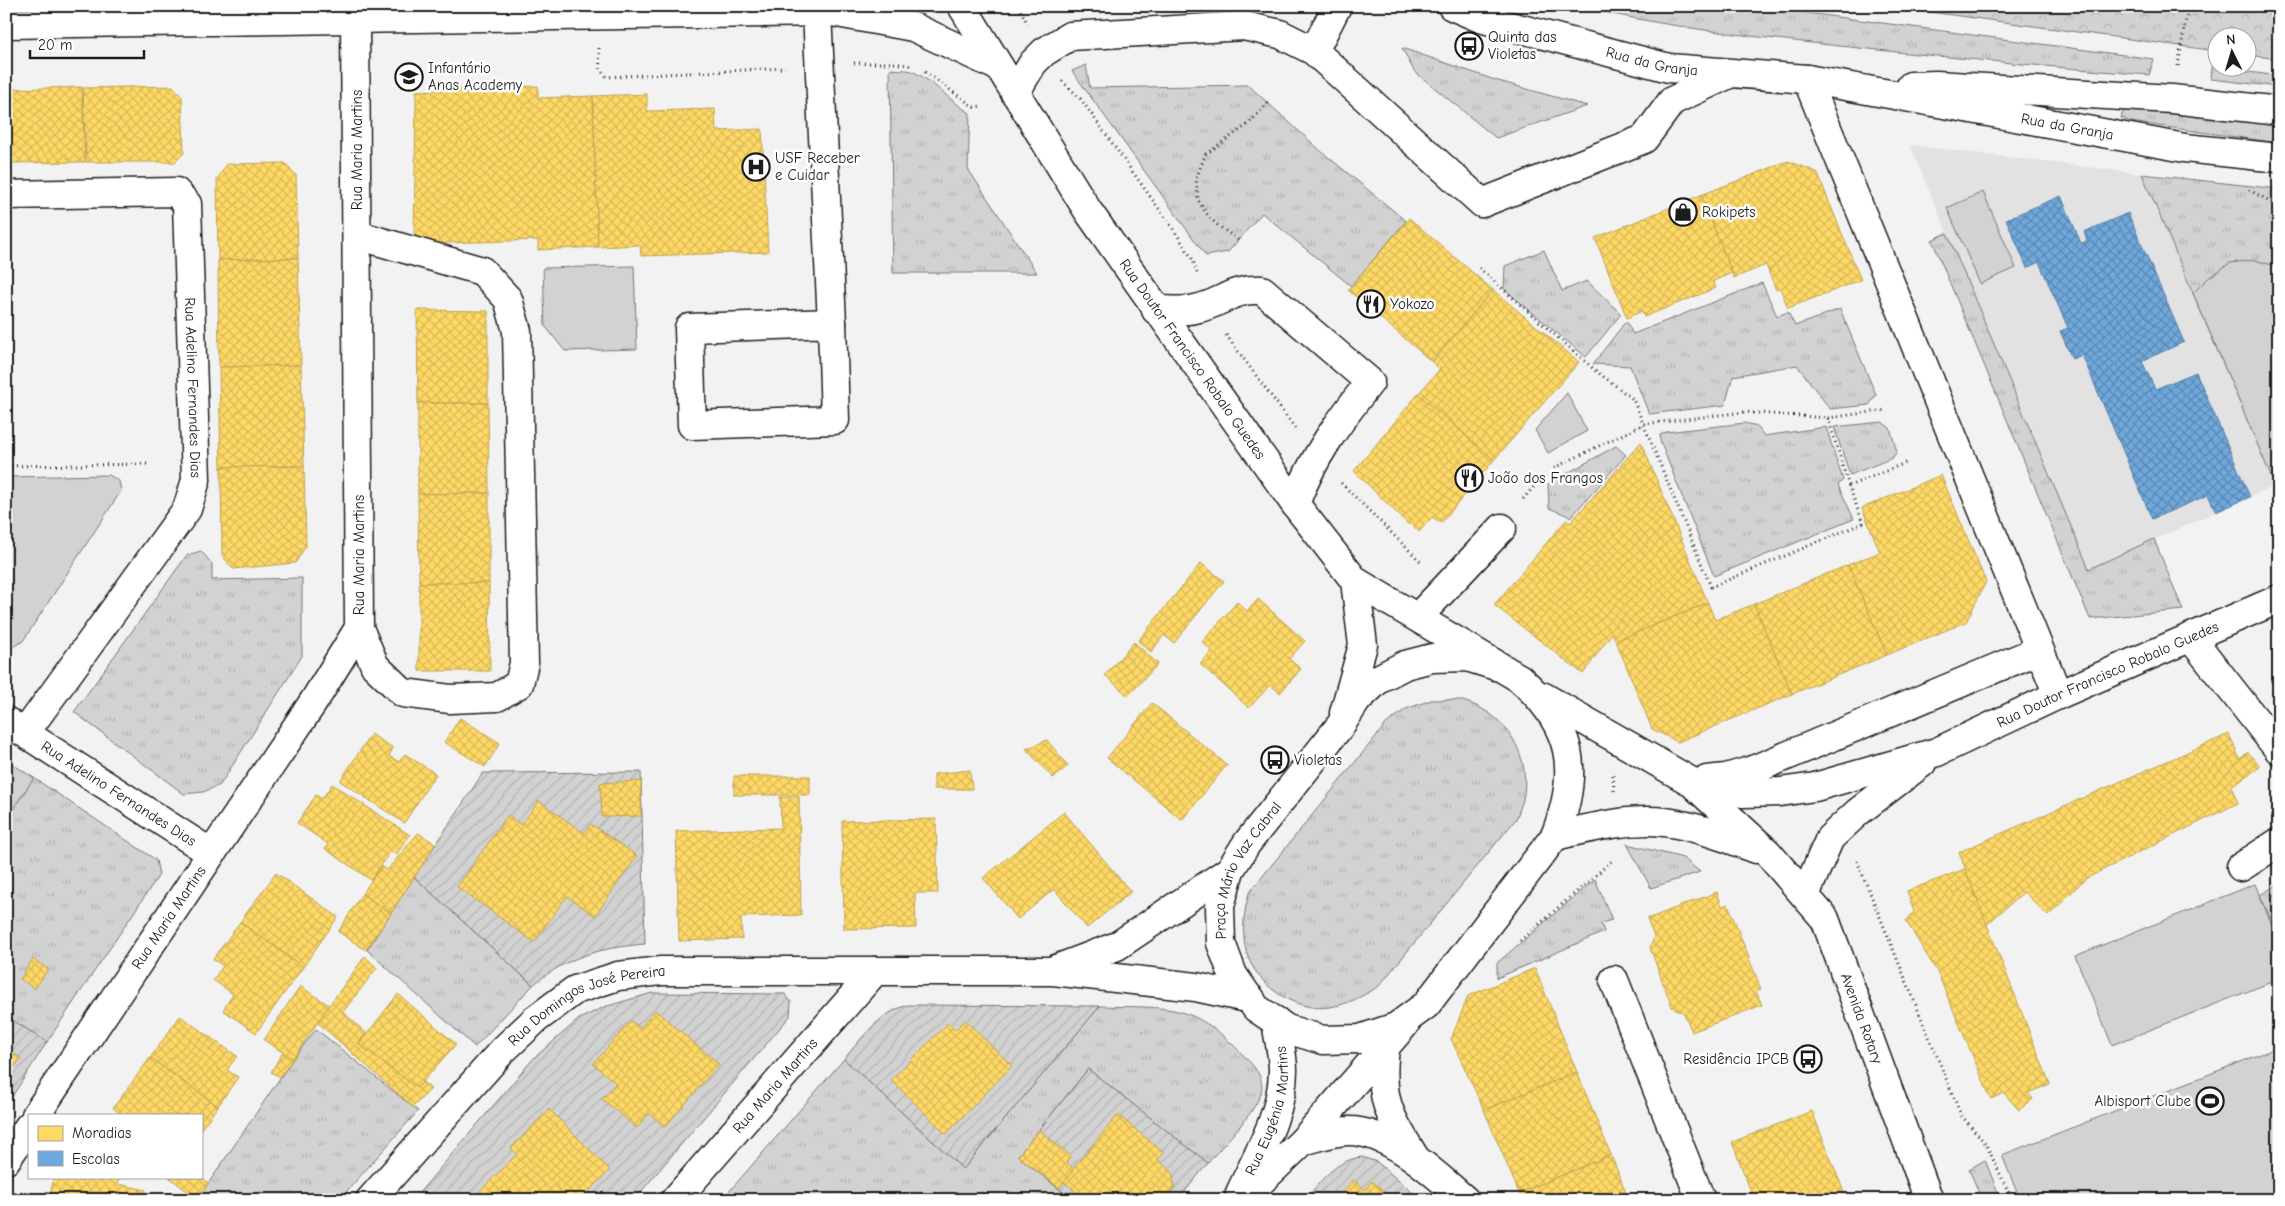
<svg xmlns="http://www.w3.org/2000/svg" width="2285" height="1206" viewBox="0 0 2285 1206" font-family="'Comic Neue',sans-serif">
  <defs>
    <pattern id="grass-tufts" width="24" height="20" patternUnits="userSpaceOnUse" patternTransform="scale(1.25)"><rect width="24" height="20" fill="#d2d2d2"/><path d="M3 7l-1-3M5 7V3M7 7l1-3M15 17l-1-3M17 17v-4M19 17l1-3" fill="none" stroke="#b4b4b4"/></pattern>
    <pattern id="forest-crowns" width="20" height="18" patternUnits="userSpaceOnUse" patternTransform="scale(1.25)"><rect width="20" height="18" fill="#d2d2d2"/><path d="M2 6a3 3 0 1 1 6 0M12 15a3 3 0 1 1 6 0" fill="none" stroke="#b4b4b4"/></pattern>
    <pattern id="garden-furrows" width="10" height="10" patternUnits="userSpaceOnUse" patternTransform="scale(1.25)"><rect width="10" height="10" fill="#d2d2d2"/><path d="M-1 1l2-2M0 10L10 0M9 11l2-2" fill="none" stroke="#b4b4b4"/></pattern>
    <pattern id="homes-cross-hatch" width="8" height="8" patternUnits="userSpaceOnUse" patternTransform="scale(1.25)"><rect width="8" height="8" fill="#ffd966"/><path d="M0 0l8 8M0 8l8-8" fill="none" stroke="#daba58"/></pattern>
    <pattern id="schools-cross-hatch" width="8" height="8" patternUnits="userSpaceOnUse" patternTransform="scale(1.25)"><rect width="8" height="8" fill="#6fa8dc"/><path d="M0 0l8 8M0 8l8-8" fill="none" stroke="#5a88b2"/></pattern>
  </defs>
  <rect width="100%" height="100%" fill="#f2f2f2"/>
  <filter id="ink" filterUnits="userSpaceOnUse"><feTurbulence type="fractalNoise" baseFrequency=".02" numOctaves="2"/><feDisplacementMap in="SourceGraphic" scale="10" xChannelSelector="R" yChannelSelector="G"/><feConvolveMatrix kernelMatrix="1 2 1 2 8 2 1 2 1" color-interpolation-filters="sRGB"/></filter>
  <g filter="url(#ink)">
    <!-- built -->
    <polygon fill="#e2e2e2" points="1910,145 2142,174 2275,485 2089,569"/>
    <!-- grass -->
    <g fill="url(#grass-tufts)" stroke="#777">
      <path d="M1578 6H1754L2154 59 2149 75C2040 66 1930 56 1821 44 1739 35 1658 26 1578 6Z"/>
      <polygon points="1402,48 1495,80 1587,106 1496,138 1414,71"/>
      <polygon points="1086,65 1090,88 1248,85 1322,152 1406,221 1351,286 1262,213 1228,252 1206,256 1072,71"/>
      <polygon points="2212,67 2279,76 2279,87 2211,79"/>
      <path d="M890 69C898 70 908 69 914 72 933 81 950 101 970 113L968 169 1037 273H893Z"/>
      <polygon points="2123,111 2153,111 2279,123 2279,143 2131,122 2121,118"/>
      <polygon points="2142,174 2279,189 2279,495 2269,471"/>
      <polygon points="1947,233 2089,569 2154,539 2183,610 2090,619 1932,240"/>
      <polygon points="1544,250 1562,291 1587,281 1621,314 1586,357 1504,289 1505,266"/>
      <polygon points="1762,283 1777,316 1788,312 1795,326 1840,309 1876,395 1869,405 1830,409 1797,365 1733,376 1725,405 1649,414 1630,366 1593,364 1626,321 1633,334"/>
      <polygon points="1882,422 1890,428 1897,452 1892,458 1850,475 1834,427"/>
      <polygon points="1745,423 1757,426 1764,436 1826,427 1843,480 1838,485 1854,519 1714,576 1660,441 1660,435 1666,432"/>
      <polygon points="1616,446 1626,455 1571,517 1549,508 1548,484"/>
      <polygon points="201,551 212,564 212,580 302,578 302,656 220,785 203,792 184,794 74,712 187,555"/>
      <path d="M1431 700C1439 700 1449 699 1458 700 1502 709 1530 750 1524 794 1523 802 1519 811 1516 819L1379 986C1363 996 1349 1004 1330 1007 1294 1013 1251 982 1245 946 1242 927 1244 912 1249 893L1386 724 1406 709Z"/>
      <polygon points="34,778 156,860 159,875 47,1042 6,1016 6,819"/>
      <polygon points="1627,844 1683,858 1700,872 1651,888"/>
      <polygon points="414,877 533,985 475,1047 367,950"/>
      <polygon points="1595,879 1612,920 1601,923 1604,932 1497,978 1497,963"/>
      <polygon points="2279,884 2279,937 2260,895"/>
      <path d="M1100 1006C1171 1008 1193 1002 1245 1057 1254 1066 1265 1078 1261 1093 1253 1116 1223 1144 1208 1163L1088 1069 1018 1156 1073 1200H733L727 1194 844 1059 963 1169Z"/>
      <polygon points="316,1029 418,1111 339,1200 197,1200 293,1059"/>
      <polygon points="1985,1160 2001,1200 1982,1200 1969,1169"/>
    </g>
    <!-- forest -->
    <polygon fill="url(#forest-crowns)" stroke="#777" points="1886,6 2279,6 2279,59 2248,55 2248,38 2218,38 2217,51"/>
    <!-- park -->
    <g fill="#d2d2d2" stroke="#777">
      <polygon points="1983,192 2016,268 1980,284 1947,208"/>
      <polygon points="2255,260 2279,267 2279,495 2193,293 2207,279 2230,263"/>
      <polygon points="634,266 637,349 565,351 545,326 543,268"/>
      <polygon points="1567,393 1587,431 1548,453 1535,430"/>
      <polygon points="109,475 119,481 121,491 23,641 6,651 6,477"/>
      <polygon points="6,760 34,778 6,819"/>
      <polygon points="2255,884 2279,942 2279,979 2112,1045 2075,956"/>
      <polygon points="2279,1047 2279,1200 2020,1200 2002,1155"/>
    </g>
    <!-- garden -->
    <g fill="url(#garden-furrows)" stroke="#777">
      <path d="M641 772 645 944C600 948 568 956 533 985L414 877 483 773Z"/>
      <polygon points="652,993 785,994 791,1002 790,1016 634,1200 413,1200 533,1059 579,1019 604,1007"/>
      <path d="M908 1005 1100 1006 963 1169 844 1059C863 1037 879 1013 908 1005Z"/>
      <polygon points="6,1016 47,1042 6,1106"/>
      <polygon points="1088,1069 1208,1163 1178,1200 1073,1200 1018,1156"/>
      <path d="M1362 1157 1377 1162 1421 1200H1305C1321 1181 1335 1160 1362 1157Z"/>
    </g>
    <!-- homes -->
    <g fill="url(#homes-cross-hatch)" stroke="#bba050">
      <polygon points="173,86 182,97 184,153 175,162 86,162 83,88"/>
      <polygon points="538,86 538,98 593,96 598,247 538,250 538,240 414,244 416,91"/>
      <polygon points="82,87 85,162 6,163 6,89"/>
      <polygon points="647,94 647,111 715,109 716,131 762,129 768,252 641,256 640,245 598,247 593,96"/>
      <polygon points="1788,161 1817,172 1861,280 1788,308 1780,288 1776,290 1766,265 1734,278 1701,195"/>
      <polygon points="285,163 296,175 298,258 218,260 217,179 227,164"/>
      <polygon points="1701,195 1732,273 1713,281 1716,288 1644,317 1642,311 1627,318 1595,238"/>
      <polygon points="1409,218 1493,290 1432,362 1348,290"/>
      <polygon points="298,258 301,365 219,367 218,260"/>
      <polygon points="1493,290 1579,362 1494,460 1418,394 1440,369 1432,362"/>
      <polygon points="417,310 488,311 488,403 418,403"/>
      <polygon points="301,365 304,466 221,467 219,367"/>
      <polygon points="1418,394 1494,460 1441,523 1432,517 1419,532 1410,523 1409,525 1354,471"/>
      <polygon points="418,403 488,403 489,493 418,494"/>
      <polygon points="1641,442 1708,603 1616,641 1612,633 1583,674 1494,605 1566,520 1570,523"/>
      <polygon points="304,466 306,546 295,563 233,569 222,555 221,467"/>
      <polygon points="1941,475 1986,582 1966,622 1887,655 1848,565 1880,552 1862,508"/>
      <polygon points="489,493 489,583 419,583 418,494"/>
      <polygon points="1201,563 1224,581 1174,643 1164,635 1151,652 1138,641"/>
      <polygon points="1848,565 1887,655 1792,694 1754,604"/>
      <polygon points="419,583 489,583 490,671 419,671"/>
      <polygon points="1258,599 1305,641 1289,659 1301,669 1280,693 1270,685 1249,708 1200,664 1212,651 1202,642 1237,602 1247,611"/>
      <polygon points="1708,603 1715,620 1754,604 1792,694 1678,742 1652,729 1616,641"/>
      <polygon points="1134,642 1158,664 1128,696 1105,675"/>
      <polygon points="1152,703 1227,765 1182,820 1107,758"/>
      <polygon points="460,718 500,743 485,767 444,742"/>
      <polygon points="371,734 393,748 389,756 399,762 405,754 436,774 404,823 340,781"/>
      <polygon points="2229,734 2240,759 2248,752 2260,767 2231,786 2238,803 2085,879 2048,916 2024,892 1986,925 1959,852"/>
      <polygon points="1047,740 1068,766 1053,778 1026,749"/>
      <polygon points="970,770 972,789 934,789 934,774"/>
      <rect x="734" y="776" width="76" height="19"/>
      <polygon points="641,781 641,816 602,817 600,783"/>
      <polygon points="332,784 410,835 396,855 391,851 371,880 325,849 328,844 297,823 316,795 322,799"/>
      <polygon points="780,797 799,797 801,915 741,917 742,939 679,941 676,831 781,828"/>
      <polygon points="539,801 584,833 591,824 637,856 595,916 567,896 534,942 457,887 508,815 521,825"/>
      <polygon points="1064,812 1131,892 1087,928 1054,889 1018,919 983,878"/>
      <polygon points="936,819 938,893 915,893 916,928 844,929 842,821"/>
      <polygon points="418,833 436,844 391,913 362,894 381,866 387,870"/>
      <polygon points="1965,869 2050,1084 2028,1093 2033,1099 2019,1110 2004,1093 1991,1099 1937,972 1906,921 1914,912 1907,891"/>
      <polygon points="276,873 338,917 303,967 240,922"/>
      <polygon points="1717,892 1722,906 1728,904 1761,989 1756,991 1762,1005 1692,1032 1684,1013 1672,1007 1650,948 1654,937 1647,919"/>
      <polygon points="362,894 391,913 366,950 338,932"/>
      <polygon points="240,922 303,967 256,1033 223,1010 233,994 213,980 223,966 213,959"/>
      <polygon points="365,956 377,968 343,1012 366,1033 359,1044 417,1088 423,1082 431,1089 413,1107 317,1022"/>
      <polygon points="33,959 48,969 35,989 20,979"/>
      <polygon points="1535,968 1577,1072 1484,1110 1451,1039 1468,996"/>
      <polygon points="300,986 329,1005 293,1059 264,1040"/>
      <polygon points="398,994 456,1044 417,1088 359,1044"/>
      <polygon points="655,1010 719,1064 665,1127 649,1113 637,1128 602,1099 616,1083 593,1064 631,1021 640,1028"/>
      <polygon points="180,1016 237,1056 227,1070 238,1077 218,1106 150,1058"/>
      <polygon points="965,1020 1012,1066 946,1134 891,1080 948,1023 955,1030"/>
      <polygon points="6,1049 21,1058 6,1079"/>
      <polygon points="283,1052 293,1059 280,1077 271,1072"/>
      <polygon points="150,1058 218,1106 201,1129 201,1115 122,1115 113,1108"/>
      <polygon points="1577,1072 1611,1155 1519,1193 1484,1110"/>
      <polygon points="549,1109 610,1170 580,1200 486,1200 478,1193 517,1154 511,1148"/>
      <polygon points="1812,1111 1847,1200 1754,1200 1732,1142"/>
      <polygon points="1118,1115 1164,1153 1158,1160 1172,1172 1175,1186 1164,1200 1086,1200 1063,1181"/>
      <polygon points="1039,1130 1071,1156 1066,1162 1074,1169 1059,1188 1018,1156"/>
      <polygon points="1611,1155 1629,1200 1522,1200 1519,1193"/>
      <polygon points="54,1177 119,1177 118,1184 146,1190 144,1200 49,1200"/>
      <polygon points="169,1177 201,1177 209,1183 197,1199"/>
      <polygon points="1353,1180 1365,1190 1372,1181 1394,1200 1337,1200"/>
    </g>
    <!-- schools -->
    <polygon fill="url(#schools-cross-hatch)" stroke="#567ea2" points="2061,196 2081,243 2087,241 2084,232 2128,213 2184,342 2142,361 2155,389 2196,372 2250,497 2216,512 2208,495 2152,519 2082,355 2072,359 2060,331 2068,328 2039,262 2027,268 2006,219"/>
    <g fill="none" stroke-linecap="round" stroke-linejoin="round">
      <!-- minor casing -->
      <g stroke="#1c1c1c" stroke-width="31">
        <g id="minor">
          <path id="s1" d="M962 6 1088 211 1295 504 1355 581 1363 645 1344 713"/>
          <polyline points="817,12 832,323"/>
          <polyline points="832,12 913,27 999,67"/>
          <polyline points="6,24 832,12 841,6"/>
          <polyline points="1314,51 1337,6"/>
          <polyline points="1807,79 2058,695"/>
          <polyline points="1015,93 1033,63 1044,52 1070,36 1244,26 1280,34 1314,51 1482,203 1644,139 1672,101 1729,74"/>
          <path id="s2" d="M6 195 176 192 187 204 196 480 187 509 25 733"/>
          <polyline points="357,235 482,271 508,299 517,331 524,663 519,684 497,697 450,699 403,693 375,666 359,628"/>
          <path d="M1156 310C1168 310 1183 312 1195 309 1222 304 1231 288 1262 290L1370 382C1340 420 1312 458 1295 504"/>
          <polygon points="832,323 835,420 692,425 689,328"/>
          <path id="s3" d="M1355 581 1519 678C1573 725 1581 770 1555 836L1426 1005 1396 1027 1360 1039 1323 1040 1287 1029 1256 1008 1233 975 1221 943 1220 906 1230 870 1247 843 1340 726 1357 700 1380 678 1405 665 1432 658 1467 657 1499 667"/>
          <polyline points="1418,617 1502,528"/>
          <polyline points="2191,638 2279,750"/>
          <path id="s4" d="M1542 696 1690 781 1767 852 1825 919 1929 1200"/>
          <path id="s5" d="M6 721 211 853"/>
          <polyline points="1707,780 1726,778 1753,770 2039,650"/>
          <path id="s6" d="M1692 782 1743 793 1780 792 1815 787 1937 752 2058 695 2279 599"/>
          <path d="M1555 836C1590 828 1628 818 1665 822 1696 826 1727 838 1756 849"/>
          <polyline points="2241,867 2279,842"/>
          <polyline points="1805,895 1830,838 1858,812 1922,763"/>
          <polyline points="1056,969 1117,946 1230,870"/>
          <polyline points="1614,980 1701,1200"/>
          <path d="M1385 1048C1379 1098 1388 1114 1414 1156"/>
          <path id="s7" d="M36 1115 314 701 359 628 355 19"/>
          <path d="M1303 1141C1318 1137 1333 1131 1348 1131 1389 1130 1436 1175 1465 1200"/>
          <polyline points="6,1160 29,1126"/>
          <path id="s8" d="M1240 1193C1258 1154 1283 1113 1283 1070 1283 1054 1278 1037 1276 1021"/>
          <path id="s9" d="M370 1200 503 1050 536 1019 575 990 618 976 661 971H1053L1196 987 1251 999"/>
          <path id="s10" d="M675 1200 875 971"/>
          <polyline points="1241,1200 1303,1141 1405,1024"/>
        </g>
      </g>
      <!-- major casing -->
      <g stroke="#1c1c1c" stroke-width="31">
        <g id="major">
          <path id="s11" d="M1452 6 1480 18 1669 68 1807 79 2185 148 2279 158"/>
          <polyline points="1911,86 1936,85 2172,99 2279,111"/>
        </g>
      </g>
      <!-- path -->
      <g stroke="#1c1c1c" stroke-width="3" stroke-dasharray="1 4" stroke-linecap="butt">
        <polyline points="1018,6 1028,24"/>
        <polyline points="599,48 600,70 607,77 785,68"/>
        <polyline points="854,63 894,63 912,66"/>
        <polyline points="2178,66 2188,6"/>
        <polyline points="925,72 974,107 982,106"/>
        <polyline points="1062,81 1080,98 1174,230 1193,260 1197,273"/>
        <polyline points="2249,190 2279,206"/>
        <polyline points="1238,240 1216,224 1206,213 1198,200 1196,178 1206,154 1247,125 1268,103"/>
        <polyline points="1479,268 1596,371 1633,399 1711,587 1863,523 1849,486 1908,462"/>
        <polyline points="1226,335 1295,428"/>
        <polyline points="1828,418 1849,486"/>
        <polyline points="6,466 148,464"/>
        <polyline points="1554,468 1644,424 1744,412 1828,418 1886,410"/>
        <polyline points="1341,483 1422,563"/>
        <polyline points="1523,499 1538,482"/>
        <polyline points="1613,775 1614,791"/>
        <polyline points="1857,861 1961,1115 1986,1144 2012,1200"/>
        <polyline points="1520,941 1613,860"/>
      </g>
      <!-- minor -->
      <use href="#minor" stroke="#fff" stroke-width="28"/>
      <!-- major -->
      <use href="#major" stroke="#fff" stroke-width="28"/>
    </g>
  </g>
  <!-- icons -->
  <defs>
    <g id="bus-ring" transform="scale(1.4375)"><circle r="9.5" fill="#fff" stroke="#1c1c1c" stroke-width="1.5"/><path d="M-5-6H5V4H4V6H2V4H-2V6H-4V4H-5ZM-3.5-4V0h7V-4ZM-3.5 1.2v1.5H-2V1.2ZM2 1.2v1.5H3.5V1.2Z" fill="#1c1c1c"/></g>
    <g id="school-ring" transform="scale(1.4375)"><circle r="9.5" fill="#fff" stroke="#1c1c1c" stroke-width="1.5"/><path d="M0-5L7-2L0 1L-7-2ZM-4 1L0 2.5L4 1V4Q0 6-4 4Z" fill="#1c1c1c"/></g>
    <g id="hospital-ring" transform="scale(1.4375)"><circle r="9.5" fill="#fff" stroke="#1c1c1c" stroke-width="1.5"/><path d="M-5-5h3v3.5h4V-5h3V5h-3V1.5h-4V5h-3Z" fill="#1c1c1c"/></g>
    <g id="shop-ring" transform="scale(1.4375)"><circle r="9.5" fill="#fff" stroke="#1c1c1c" stroke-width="1.5"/><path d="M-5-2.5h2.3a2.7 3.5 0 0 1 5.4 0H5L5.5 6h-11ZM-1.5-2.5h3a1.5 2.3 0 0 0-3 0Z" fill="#1c1c1c"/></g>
    <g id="restaurant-ring" transform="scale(1.4375)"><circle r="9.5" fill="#fff" stroke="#1c1c1c" stroke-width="1.5"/><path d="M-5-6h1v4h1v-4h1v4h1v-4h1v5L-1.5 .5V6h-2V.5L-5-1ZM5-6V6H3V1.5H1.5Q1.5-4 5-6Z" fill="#1c1c1c"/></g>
    <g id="stadium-ring" transform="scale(1.4375)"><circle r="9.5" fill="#fff" stroke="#1c1c1c" stroke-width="1.5"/><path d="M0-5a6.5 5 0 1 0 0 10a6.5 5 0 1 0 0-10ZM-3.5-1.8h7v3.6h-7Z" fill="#1c1c1c"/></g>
  </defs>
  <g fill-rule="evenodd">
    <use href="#bus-ring" x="1469" y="46"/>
    <use href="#school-ring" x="409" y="77"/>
    <use href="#hospital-ring" x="756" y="167"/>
    <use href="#shop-ring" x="1683" y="212"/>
    <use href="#restaurant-ring" x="1371" y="304"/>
    <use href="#restaurant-ring" x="1469" y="478"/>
    <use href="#bus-ring" x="1275" y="760"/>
    <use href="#bus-ring" x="1808" y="1059"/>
    <use href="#stadium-ring" x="2210" y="1101"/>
  </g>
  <g text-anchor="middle" stroke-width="5" stroke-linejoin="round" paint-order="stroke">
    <!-- poi labels -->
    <g font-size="15" fill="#1c1c1c" stroke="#fff" text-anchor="start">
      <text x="1488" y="42">Quinta das<tspan x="1488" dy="17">Violetas</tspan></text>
      <text x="428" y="73">Infantário<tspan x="428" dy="17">Anas Academy</tspan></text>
      <text x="775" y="163">USF Receber<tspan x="775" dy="17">e Cuidar</tspan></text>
      <text x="1702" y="217">Rokipets</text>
      <text x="1390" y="309">Yokozo</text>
      <text x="1488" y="483">João dos Frangos</text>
      <text x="1294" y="765">Violetas</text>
      <text x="1789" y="1064" text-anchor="end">Residência IPCB</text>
      <text x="2191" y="1106" text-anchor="end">Albisport Clube</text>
    </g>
    <!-- street labels -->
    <g font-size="15" fill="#1c1c1c" stroke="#fff">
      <text dy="5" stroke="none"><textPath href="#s11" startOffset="208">Rua da Granja</textPath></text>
      <text dy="5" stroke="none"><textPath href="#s11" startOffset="629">Rua da Granja</textPath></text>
      <text transform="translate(357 150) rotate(-90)" y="5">Rua Maria Martins</text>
      <text dy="5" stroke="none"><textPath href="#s1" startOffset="422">Rua Doutor Francisco Robalo Guedes</textPath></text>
      <text dy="5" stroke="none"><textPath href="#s2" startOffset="370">Rua Adelino Fernandes Dias</textPath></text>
      <text transform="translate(359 555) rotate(-90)" y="5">Rua Maria Martins</text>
      <text dy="5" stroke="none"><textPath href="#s6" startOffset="439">Rua Doutor Francisco Robalo Guedes</textPath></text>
      <text dy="5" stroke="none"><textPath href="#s5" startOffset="134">Rua Adelino Fernandes Dias</textPath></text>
      <text dy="5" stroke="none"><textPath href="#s3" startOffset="921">Praça Mário Vaz Cabral</textPath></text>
      <text dy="5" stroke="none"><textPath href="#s7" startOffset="238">Rua Maria Martins</textPath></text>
      <text dy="5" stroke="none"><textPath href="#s9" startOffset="299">Rua Domingos José Pereira</textPath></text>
      <text dy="5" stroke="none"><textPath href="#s4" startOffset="470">Avenida Rotary</textPath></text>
      <text dy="5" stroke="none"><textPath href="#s10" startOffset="152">Rua Maria Martins</textPath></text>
      <text dy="5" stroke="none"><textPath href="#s8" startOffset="88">Rua Eugénia Martins</textPath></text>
    </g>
  </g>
  <!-- margin -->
  <rect width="2285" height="1206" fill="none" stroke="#fff" stroke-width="25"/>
  <rect x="12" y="12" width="2260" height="1181" fill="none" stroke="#1c1c1c" stroke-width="2" filter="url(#ink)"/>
  <!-- legend -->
  <rect x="28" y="1114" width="175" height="65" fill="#ffffff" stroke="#a4a4a4"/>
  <rect x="38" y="1126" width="25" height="15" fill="#ffd966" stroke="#a4a4a4"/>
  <text x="72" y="1138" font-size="15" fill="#1c1c1c">Moradias</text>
  <rect x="38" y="1151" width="25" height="15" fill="#6fa8dc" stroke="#a4a4a4"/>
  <text x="72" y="1164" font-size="15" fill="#1c1c1c">Escolas</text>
  <!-- north arrow -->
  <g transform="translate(2232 52) rotate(355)"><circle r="24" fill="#ffffff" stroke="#a4a4a4"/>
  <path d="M0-4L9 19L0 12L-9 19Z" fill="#1c1c1c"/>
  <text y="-8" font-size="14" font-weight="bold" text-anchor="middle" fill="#1c1c1c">N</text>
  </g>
  <!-- scale -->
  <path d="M30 50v8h114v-8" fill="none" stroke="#1c1c1c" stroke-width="2.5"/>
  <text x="38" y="50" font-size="15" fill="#1c1c1c" stroke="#ffffff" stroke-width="4" paint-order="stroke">20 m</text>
</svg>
